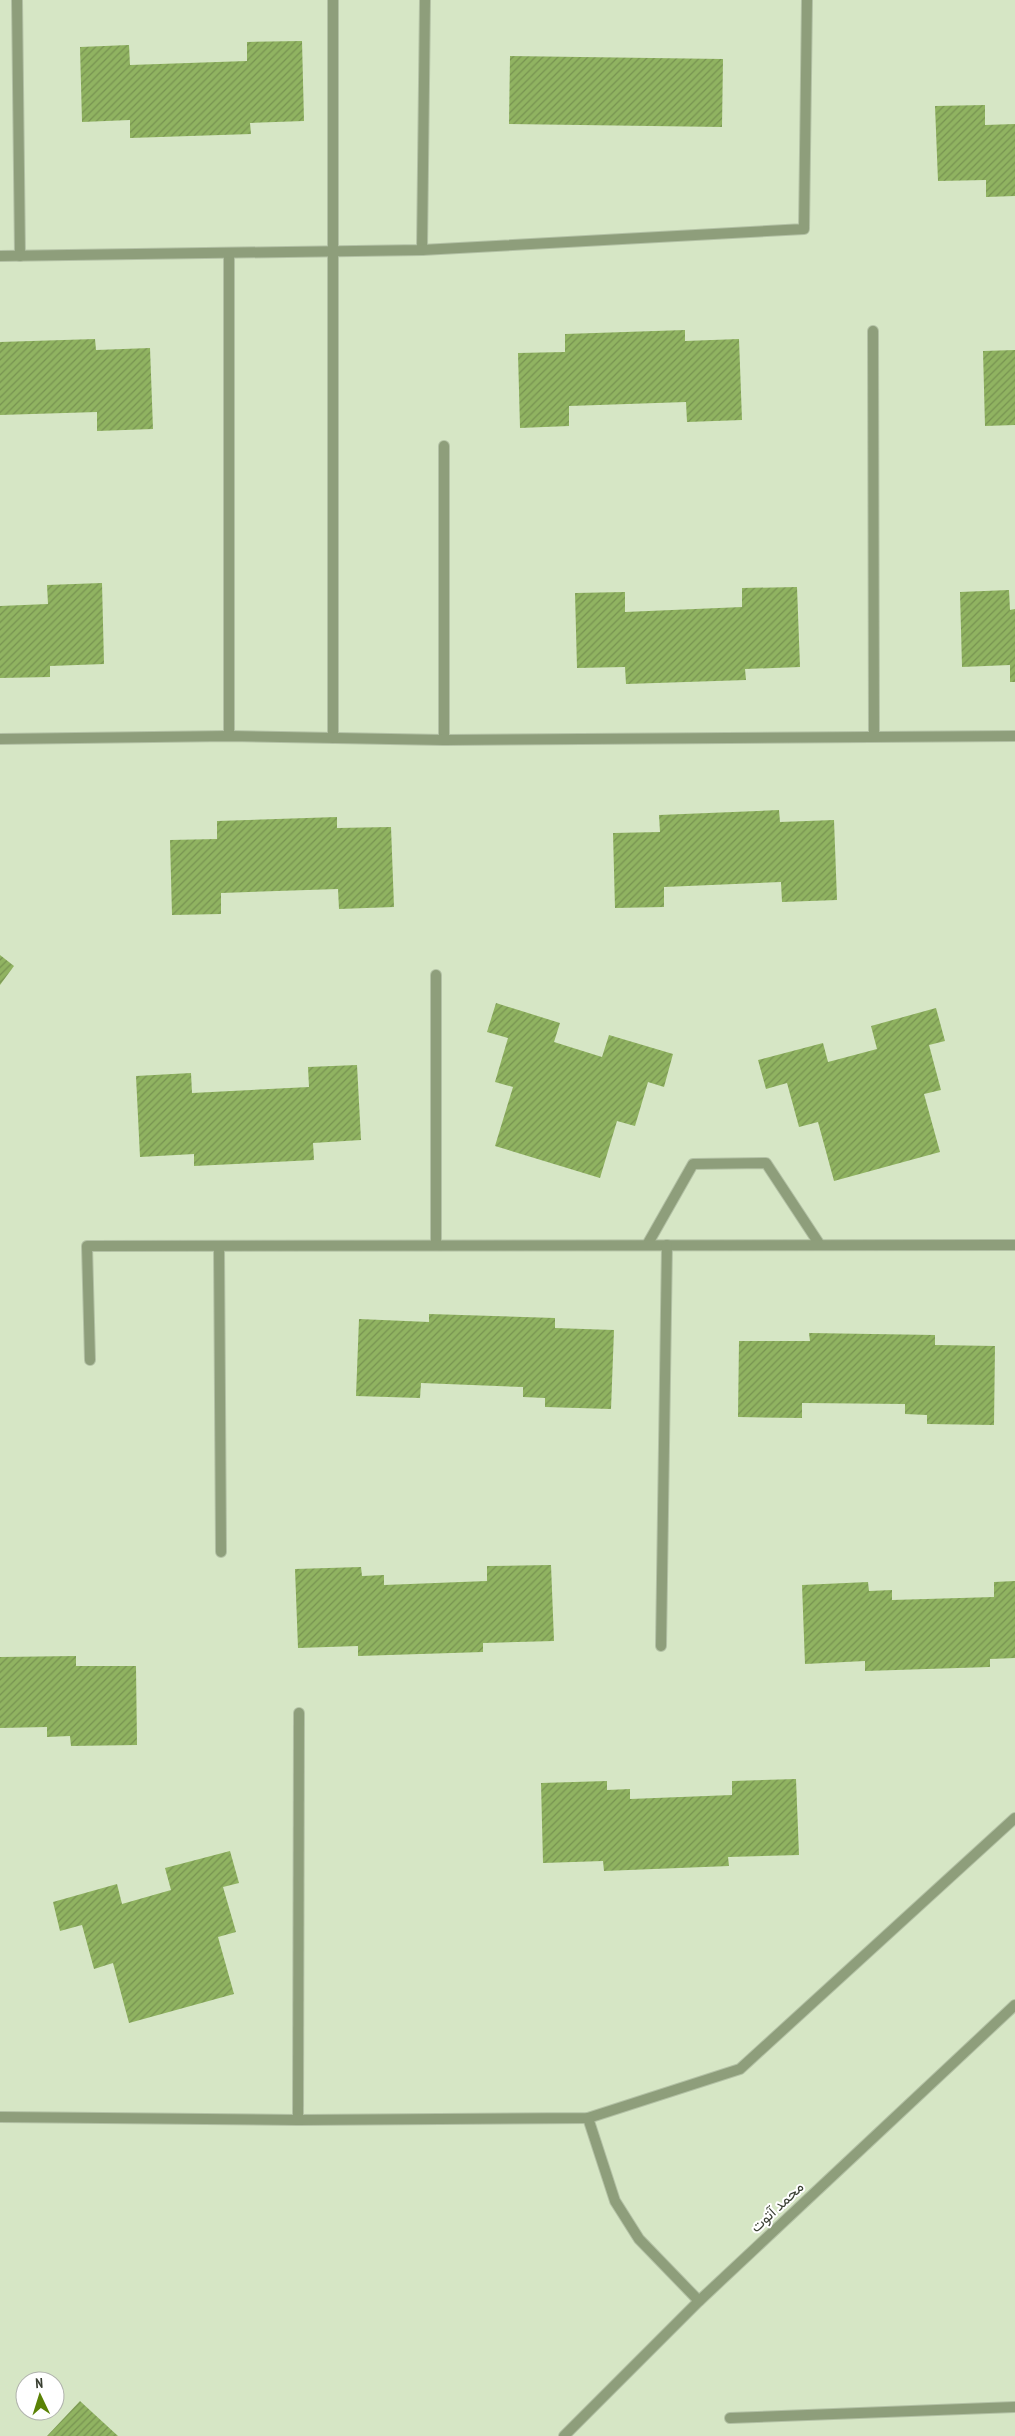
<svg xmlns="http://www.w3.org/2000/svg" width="1015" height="2436" viewBox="0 0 1015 2436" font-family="'PT Sans Narrow',Vazirmatn,sans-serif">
  <defs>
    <pattern id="building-hatch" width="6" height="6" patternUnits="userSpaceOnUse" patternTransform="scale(1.25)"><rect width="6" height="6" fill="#90b361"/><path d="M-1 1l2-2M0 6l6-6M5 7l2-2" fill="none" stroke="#779351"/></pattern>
  </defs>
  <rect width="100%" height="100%" fill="#d6e6c5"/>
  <!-- building -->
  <g fill="url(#building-hatch)">
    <polygon points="302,41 304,121 250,123 251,134 130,138 130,120 82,122 80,47 129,45 130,65 247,61 247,42"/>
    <polygon points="510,56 723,59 722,127 509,124"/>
    <polygon points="985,105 985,125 1015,124 1015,196 986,197 986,180 938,181 935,106"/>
    <polygon points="685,330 685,341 739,339 742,420 687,422 686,402 569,406 569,426 520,428 518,353 565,352 565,334"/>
    <polygon points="95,339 96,350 150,348 153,429 97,431 97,412 0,415 0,342"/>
    <polygon points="1015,350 1015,425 985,426 983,351"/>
    <polygon points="102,583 104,664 50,666 50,677 0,678 0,606 48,604 47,585"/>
    <polygon points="797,587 800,667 745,669 746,680 626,684 625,667 577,668 575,593 625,592 625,612 742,607 742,588"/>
    <polygon points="1009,590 1010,610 1015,609 1015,682 1010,682 1010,665 962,667 960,592"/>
    <polygon points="779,810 780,822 834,820 837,900 782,902 781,882 664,887 664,907 615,908 613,833 660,832 659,815"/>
    <polygon points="337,817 337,828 391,827 394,907 339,909 338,889 221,893 221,914 172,915 170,840 217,839 217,821"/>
    <polygon points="0,955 14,966 0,985"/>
    <polygon points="496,1003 560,1023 554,1042 602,1057 609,1035 673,1054 664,1087 648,1082 635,1126 617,1121 600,1178 495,1146 513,1087 495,1082 508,1038 487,1032"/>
    <polygon points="936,1008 945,1041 929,1045 941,1090 924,1094 940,1152 834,1181 818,1122 799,1127 787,1083 766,1089 758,1060 823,1043 828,1062 877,1049 871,1026"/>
    <polygon points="357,1065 361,1140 313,1143 314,1160 194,1166 194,1154 140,1157 136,1076 191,1073 192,1093 309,1087 308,1067"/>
    <polygon points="429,1314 555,1318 555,1328 614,1330 611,1409 545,1407 545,1398 523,1397 523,1387 421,1383 420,1398 356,1396 359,1319 429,1322"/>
    <polygon points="809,1333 935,1335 935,1345 995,1346 994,1425 927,1424 927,1415 905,1414 905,1404 802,1403 802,1418 738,1417 739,1341 810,1341"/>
    <polygon points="551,1565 554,1641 483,1643 483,1652 358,1656 358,1646 298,1648 295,1569 361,1567 362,1576 384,1575 384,1585 487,1581 487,1566"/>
    <polygon points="1015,1581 1015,1658 990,1659 990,1667 865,1671 865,1661 805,1664 802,1585 868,1582 869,1591 892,1590 892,1600 994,1597 994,1582"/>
    <polygon points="76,1656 76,1666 136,1666 137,1745 71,1746 70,1736 47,1737 47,1727 0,1728 0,1657"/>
    <polygon points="796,1779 799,1855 728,1857 729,1866 604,1871 603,1861 543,1863 541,1783 607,1781 607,1790 630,1789 630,1799 732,1795 732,1781"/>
    <polygon points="230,1851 239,1883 223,1887 236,1932 218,1937 234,1994 129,2023 113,1963 94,1969 82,1925 60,1931 53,1902 117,1884 122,1904 171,1890 165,1868"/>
    <polygon points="80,2401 118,2436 47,2436"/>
  </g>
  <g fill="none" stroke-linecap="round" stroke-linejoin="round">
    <!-- minor casing -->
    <g stroke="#b3c1a5" stroke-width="12">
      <g id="minor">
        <polyline points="17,0 20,256"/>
        <polyline points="422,250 425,0"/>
        <polyline points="229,254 229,736"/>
        <polyline points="0,256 422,250 804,229 807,0"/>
        <polyline points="873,331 874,736"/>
        <polyline points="444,446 444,740"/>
        <polyline points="333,738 333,0"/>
        <polyline points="0,739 229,736 444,740 1015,736"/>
        <polyline points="436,975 436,1245"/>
        <polyline points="647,1245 693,1164 766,1163 820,1245"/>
        <polyline points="219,1246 221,1552"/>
        <polyline points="90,1360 87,1246 1015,1245"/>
        <polyline points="661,1646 667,1245"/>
        <polyline points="298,2120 299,1713"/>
        <polyline points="730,2418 1015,2407"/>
      </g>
    </g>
    <!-- tertiary casing -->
    <g stroke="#b3c1a5" stroke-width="12">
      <g id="tertiary">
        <polyline points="0,2117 298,2120 588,2118 740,2069 1015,1818"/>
        <polyline points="588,2118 615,2201 639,2239 699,2301"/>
        <polyline points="564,2436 699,2301 1015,2005"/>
      </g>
    </g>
    <!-- minor -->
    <use href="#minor" stroke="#8e9e7b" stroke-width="10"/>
    <!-- tertiary -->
    <use href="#tertiary" stroke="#8e9e7b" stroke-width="10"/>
  </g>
  <g text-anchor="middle" stroke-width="4" stroke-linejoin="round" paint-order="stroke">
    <!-- street labels -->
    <g font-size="15" fill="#393f32" stroke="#fff">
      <text transform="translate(777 2207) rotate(-43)" y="5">محمد آتوت</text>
    </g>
  </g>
  <!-- north arrow -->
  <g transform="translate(40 2396) rotate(356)"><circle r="24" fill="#ffffff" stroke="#b0b2ad"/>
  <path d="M0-4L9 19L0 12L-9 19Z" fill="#5a8205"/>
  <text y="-8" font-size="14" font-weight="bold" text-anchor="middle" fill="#393f32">N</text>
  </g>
</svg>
